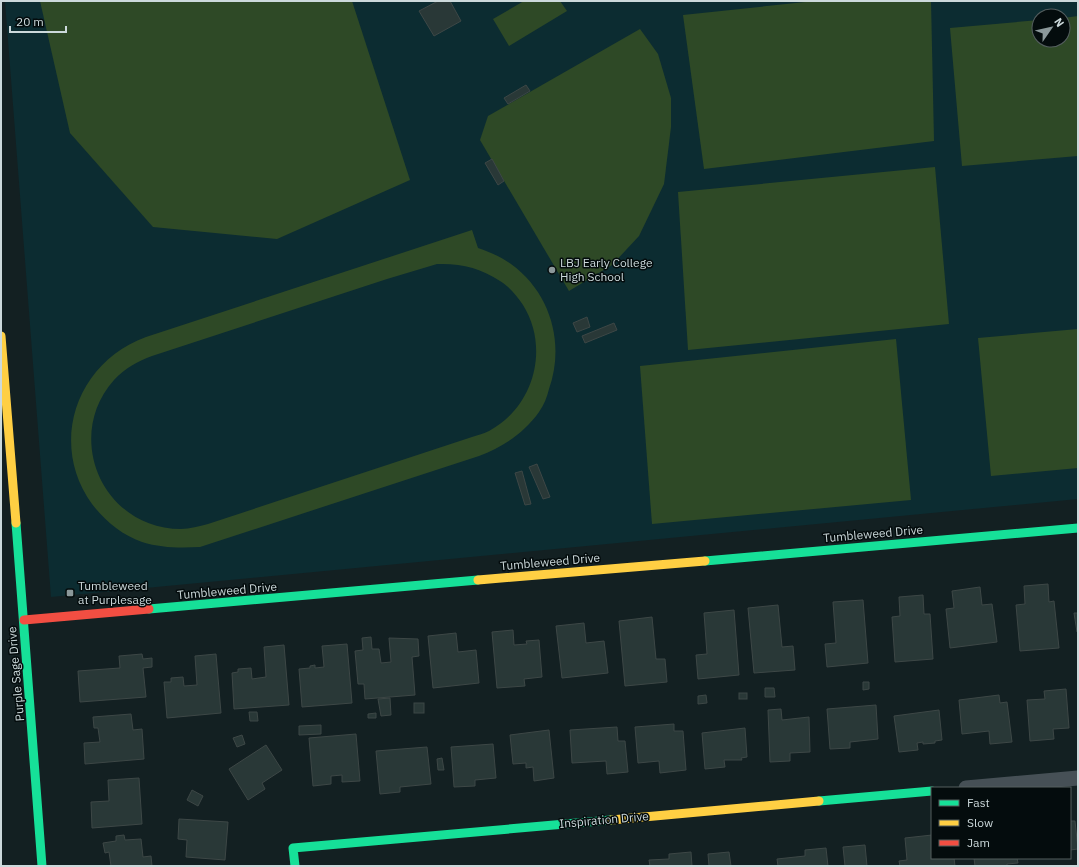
<svg xmlns="http://www.w3.org/2000/svg" width="1079" height="867" viewBox="0 0 1079 867" font-family="'IBM Plex Sans',sans-serif">
  <rect width="100%" height="100%" fill="#132022"/>
  <!-- built -->
  <path fill="#0c2c31" fill-rule="evenodd" d="M5 1H1078V499L51 597ZM1039 16H1063V40H1039Z"/>
  <!-- green -->
  <g fill="#2e4926" fill-rule="evenodd">
    <polygon points="40,1 352,1 410,180 277,239 153,227 70,133"/>
    <polygon points="524,1 560,1 567,11 509,46 493,19"/>
    <polygon points="815,1 931,1 934,141 704,169 683,15"/>
    <polygon points="1078,16 1078,156 962,166 950,28 1039,20 1039,40 1063,40 1063,18"/>
    <polygon points="640,29 658,54 671,98 671,127 664,184 639,236 612,265 569,291 480,140 488,116"/>
    <polygon points="935,167 949,324 688,350 678,192"/>
    <path d="M472 230 478 248C490 252 501 257 511 264 551 293 565 344 549 389 547 397 544 405 539 412 524 433 503 447 479 456L200 547C180 548 161 548 142 542 122 535 105 521 92 504 48 443 77 362 146 337ZM437 264C460 263 481 268 500 281 510 287 517 296 523 305 550 348 534 407 489 431 483 434 477 435 472 437L208 524C199 526 190 529 181 529 103 529 63 437 114 380 125 368 138 361 152 356L387 279Z"/>
    <polygon points="1078,329 1078,468 991,476 978,338"/>
    <polygon points="896,339 911,500 652,524 640,366"/>
  </g>
  <!-- building -->
  <g fill="#293837" stroke="#3d4746">
    <polygon points="438,1 450,1 461,21 434,36 419,11"/>
    <polygon points="526,85 530,91 508,104 504,98"/>
    <polygon points="492,159 504,181 498,185 485,163"/>
    <polygon points="587,317 590,327 577,332 573,323"/>
    <polygon points="614,323 617,330 585,343 582,336"/>
    <polygon points="537,464 550,497 543,499 529,467"/>
    <polygon points="522,471 531,504 525,505 515,473"/>
    <polygon points="1048,584 1049,602 1054,601 1059,648 1020,651 1016,605 1025,604 1024,586"/>
    <polygon points="980,587 982,605 992,604 997,642 950,648 946,609 954,608 952,591"/>
    <polygon points="923,595 924,614 930,614 933,659 895,662 892,617 900,616 899,597"/>
    <polygon points="863,600 868,663 827,667 825,644 836,643 833,602"/>
    <polygon points="778,605 782,647 793,646 795,670 754,673 748,608"/>
    <polygon points="734,610 739,675 698,679 696,655 707,654 704,613"/>
    <polygon points="1074,613 1078,613 1078,632 1077,632"/>
    <polygon points="652,617 656,659 665,659 667,682 625,686 619,621"/>
    <polygon points="584,623 586,643 604,641 608,673 562,678 556,626"/>
    <polygon points="513,630 514,645 527,644 526,641 539,640 542,677 524,679 525,686 497,688 492,632"/>
    <polygon points="456,633 458,652 476,650 479,683 433,688 428,636"/>
    <polygon points="371,637 372,649 379,649 381,663 391,662 389,638 418,639 419,656 412,657 415,695 365,699 364,684 358,684 355,651 363,650 362,638"/>
    <polygon points="347,644 352,703 302,707 299,669 310,668 310,666 315,665 315,668 324,667 322,646"/>
    <polygon points="284,645 289,705 234,709 232,673 238,672 238,669 251,668 252,679 266,677 264,647"/>
    <polygon points="142,654 143,659 152,658 152,667 143,668 146,697 80,702 78,671 120,668 119,656"/>
    <polygon points="216,654 221,713 167,718 164,682 171,682 171,678 183,677 184,686 197,685 195,656"/>
    <polygon points="863,682 869,682 869,689 863,690"/>
    <polygon points="765,688 774,688 775,697 765,697"/>
    <polygon points="1066,689 1069,728 1053,729 1054,739 1030,741 1027,700 1045,699 1044,691"/>
    <rect x="739" y="693" width="8" height="6"/>
    <polygon points="706,695 707,703 698,704 698,696"/>
    <polygon points="999,695 1000,703 1007,702 1012,742 990,744 989,731 962,734 959,700"/>
    <polygon points="390,698 391,715 381,716 378,699"/>
    <rect x="414" y="703" width="10" height="10"/>
    <polygon points="876,705 878,739 850,742 850,748 830,749 827,709"/>
    <polygon points="781,709 782,720 809,717 810,752 790,753 790,761 770,762 768,710"/>
    <polygon points="939,710 942,740 935,741 935,743 923,744 923,742 917,743 918,750 899,752 894,716"/>
    <polygon points="249,712 257,712 258,721 250,721"/>
    <polygon points="376,713 376,718 368,718 368,714"/>
    <polygon points="131,714 133,730 142,729 144,759 85,764 84,743 100,742 98,728 94,728 93,717"/>
    <polygon points="674,724 674,731 683,731 686,770 660,773 659,761 638,763 635,727"/>
    <polygon points="321,725 321,734 299,735 299,726"/>
    <polygon points="617,727 618,741 625,741 628,772 607,774 606,761 572,763 570,730"/>
    <polygon points="745,728 747,757 741,758 742,760 724,760 725,767 705,769 702,733"/>
    <polygon points="549,730 554,778 534,781 533,767 526,768 526,763 513,764 510,735"/>
    <polygon points="356,734 360,781 342,782 342,775 331,776 331,784 313,786 309,738"/>
    <polygon points="242,735 245,744 237,747 233,738"/>
    <polygon points="493,744 496,778 475,780 475,786 454,787 451,747"/>
    <polygon points="266,745 282,770 262,783 265,789 248,800 229,769"/>
    <polygon points="427,747 431,784 400,787 400,792 380,794 376,751"/>
    <polygon points="442,758 444,770 438,770 437,759"/>
    <polygon points="139,778 142,824 92,828 91,802 109,801 108,780"/>
    <polygon points="192,790 203,796 198,806 187,800"/>
    <polygon points="179,819 228,822 225,860 186,857 187,840 178,839"/>
    <polygon points="1070,821 1075,821 1078,849 1070,850"/>
    <polygon points="124,835 125,840 141,839 143,857 151,856 152,866 111,866 109,852 105,853 103,843 116,841 116,836"/>
    <polygon points="932,835 932,858 954,858 955,866 900,866 899,861 907,860 905,838"/>
    <polygon points="865,845 867,866 845,866 843,847"/>
    <polygon points="826,848 828,866 778,866 777,859 805,856 805,850"/>
    <polygon points="691,852 692,866 650,866 649,860 669,859 669,854"/>
    <polygon points="729,852 731,866 709,866 708,854"/>
    <polygon points="974,858 1017,858 1018,863 1007,864 1007,866 975,866"/>
  </g>
  <g fill="none" stroke-linecap="round" stroke-linejoin="round">
    <!-- street -->
    <polyline stroke="#465056" stroke-width="15" points="966,788 1078,778"/>
    <!-- fast -->
    <g stroke="#16e098" stroke-width="9">
      <polyline points="16,523 42,866"/>
      <polyline points="705,561 1078,528"/>
      <polyline points="149,609 478,580"/>
      <polyline points="819,801 932,791"/>
      <polyline points="295,866 293,848 611,820"/>
    </g>
    <!-- slow -->
    <g stroke="#ffcf43" stroke-width="9">
      <polyline points="1,336 16,523"/>
      <polyline points="478,580 705,561"/>
      <polyline points="611,820 819,801"/>
    </g>
    <!-- jam -->
    <polyline stroke="#f24e42" stroke-width="9" points="24,620 149,609"/>
  </g>
  <!-- markers -->
  <g fill="#8b989a" stroke="#040c0d" stroke-width="1.5">
    <circle cx="552" cy="270" r="4"/>
    <rect x="66" y="589" width="8" height="8" rx="2"/>
  </g>
  <g text-anchor="middle" stroke-width="3" stroke-linejoin="round" paint-order="stroke">
    <!-- poi labels -->
    <g font-size="12" fill="#ccd9db" stroke="#040c0d" text-anchor="start">
      <text x="560" y="267">LBJ Early College<tspan x="560" dy="14">High School</tspan></text>
      <text x="78" y="590">Tumbleweed<tspan x="78" dy="14">at Purplesage</tspan></text>
    </g>
    <!-- street labels -->
    <g font-size="12" fill="#ccd9db" stroke="#040c0d">
      <text transform="translate(873 534) rotate(-5)" y="4">Tumbleweed Drive</text>
      <text transform="translate(550 562) rotate(-5)" y="4">Tumbleweed Drive</text>
      <text transform="translate(227 591) rotate(-5)" y="4">Tumbleweed Drive</text>
      <text transform="translate(16 674) rotate(-95)" y="4">Purple Sage Drive</text>
      <text transform="translate(604 820) rotate(-5)" y="4">Inspiration Drive</text>
    </g>
  </g>
  <!-- border -->
  <rect width="1079" height="867" fill="none" stroke="#ccd9db" stroke-width="4"/>
  <!-- legend -->
  <rect x="931" y="787" width="140" height="72" fill="#040c0d" stroke="#545e5f"/>
  <rect x="939" y="800" width="20" height="6" fill="#16e098" stroke="#545e5f"/>
  <text x="967" y="807" font-size="12" fill="#ccd9db">Fast</text>
  <rect x="939" y="820" width="20" height="6" fill="#ffcf43" stroke="#545e5f"/>
  <text x="967" y="827" font-size="12" fill="#ccd9db">Slow</text>
  <rect x="939" y="840" width="20" height="6" fill="#f24e42" stroke="#545e5f"/>
  <text x="967" y="847" font-size="12" fill="#ccd9db">Jam</text>
  <!-- north arrow -->
  <g transform="translate(1051 28) rotate(56)"><circle r="19" fill="#040c0d" stroke="#545e5f"/>
  <path d="M0-3L7 15L0 10L-7 15Z" fill="#8b989a"/>
  <text y="-6" font-size="11" font-weight="bold" text-anchor="middle" fill="#ccd9db">N</text>
  </g>
  <!-- scale -->
  <path d="M10 26v6h56v-6" fill="none" stroke="#ccd9db" stroke-width="2"/>
  <text x="16" y="26" font-size="12" fill="#ccd9db" stroke="#040c0d" stroke-width="3" paint-order="stroke">20 m</text>
</svg>
